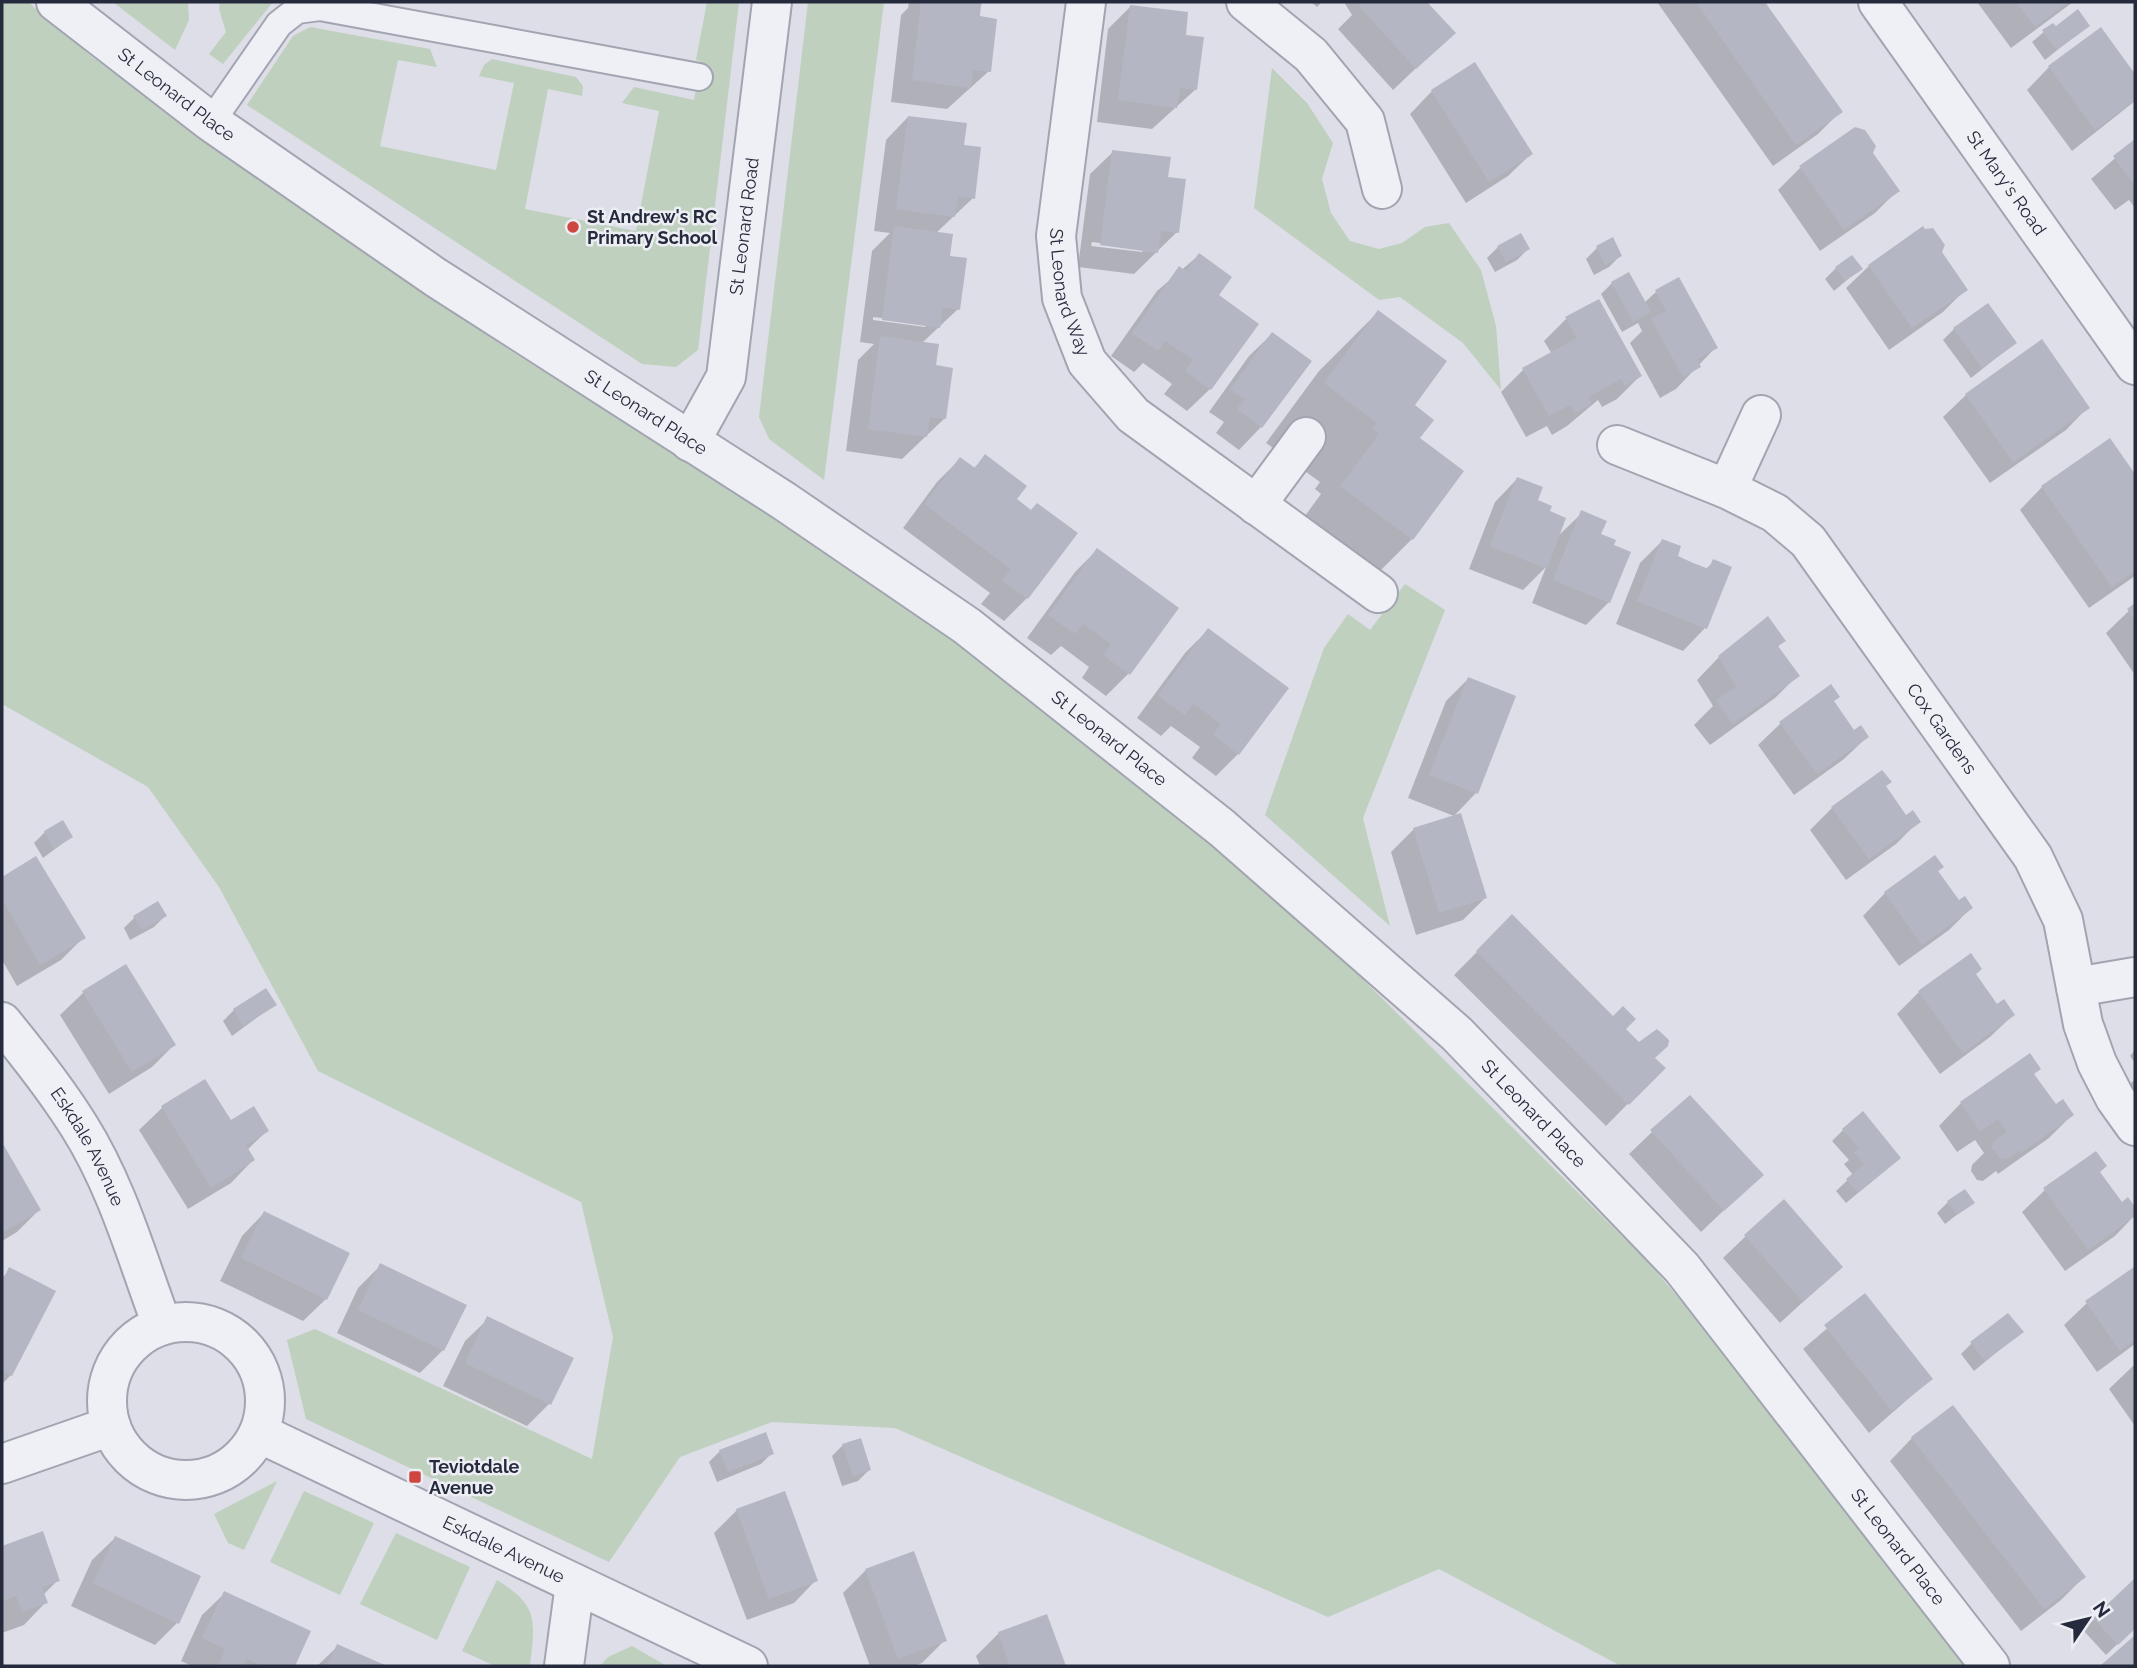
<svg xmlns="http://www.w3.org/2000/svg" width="2137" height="1668" viewBox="0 0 2137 1668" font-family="Raleway,sans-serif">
  <rect width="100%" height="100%" fill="#dddee7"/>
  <!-- green -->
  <g fill="#bfd0be">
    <polygon points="2,2 28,2 92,57 255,174 517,355 778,516 957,642 1114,763 1295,912 1649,1263 1793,1433 1966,1666 1621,1666 1439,1569 1328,1617 895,1428 772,1422 680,1457 609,1562 306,1419 287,1340 315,1329 592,1459 613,1337 581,1202 318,1071 219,887 148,787 2,704"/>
    <polygon points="113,2 188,2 189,20 175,50"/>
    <polygon points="220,2 273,2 223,64 209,54 226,32 219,9"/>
    <polygon points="707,2 739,2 698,350 676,367 642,364 247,105 293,36 310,27 430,49 437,67 398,60 380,146 496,170 514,83 479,76 484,65 492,59 576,77 583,86 582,96 548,89 525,209 636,231 659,111 622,103 634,87 694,100 701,62 696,60"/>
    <polygon points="808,2 884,2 824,480 769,439 759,417"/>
    <polygon points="1272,68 1307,103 1333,143 1322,179 1331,213 1350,241 1379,249 1402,243 1425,227 1449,223 1481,270 1496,326 1501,390 1463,343 1400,297 1379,300 1254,208"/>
    <polygon points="1405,584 1445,610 1363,818 1390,926 1265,815 1324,648 1348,614 1370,630"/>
    <polygon points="277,1481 244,1550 228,1543 214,1514"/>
    <polygon points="304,1491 374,1523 340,1595 270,1562"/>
    <polygon points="396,1533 470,1567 437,1640 360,1604"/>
    <path d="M497 1580C539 1606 535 1621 530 1666H495L462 1651Z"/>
    <polygon points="632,1646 665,1665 665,1666 600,1666 608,1657"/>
  </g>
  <!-- shadow -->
  <g fill="#0003" fill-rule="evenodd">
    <polygon points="909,2 982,2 978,18 989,71 947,109 891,102 901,15 908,8"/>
    <polygon points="1311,2 1322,2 1317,7"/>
    <polygon points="1344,2 1425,2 1453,33 1393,90 1338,29 1352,15"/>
    <polygon points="1657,2 1762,2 1840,112 1818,134 1773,166"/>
    <polygon points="1977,2 2073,2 2011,48"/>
    <polygon points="1131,6 1184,37 1196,89 1152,129 1097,122 1108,29"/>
    <polygon points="2052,25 2056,28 2088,25 2045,60 2032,42"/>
    <polygon points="2101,29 2135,77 2135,101 2072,151 2027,90 2049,67"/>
    <polygon points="1432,91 1531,154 1508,176 1466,203 1410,114"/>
    <path d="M908 117 962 146 973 198 935 234 958 309 922 343 934 367 945 418 902 459 846 451 858 360 874 344 860 342 872 251 890 233 874 231 886 140ZM873 317 929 324 925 327 873 320Z"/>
    <polygon points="1855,129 1897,191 1875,213 1820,251 1778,190 1800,168"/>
    <polygon points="2135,141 2135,208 2129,200 2115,210 2091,179"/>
    <path d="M1113 152 1166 178 1177 232 1134 274 1078 267 1090 174ZM1092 242 1145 249 1142 252 1091 246Z"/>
    <polygon points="1925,231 1966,289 1943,312 1889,350 1846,288 1869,266"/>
    <polygon points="1520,235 1528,249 1517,260 1495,272 1487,258 1498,247"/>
    <polygon points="1612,240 1620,256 1609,267 1594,275 1586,259 1597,248"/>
    <polygon points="1199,255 1217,295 1210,389 1187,411 1164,394 1172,384 1143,363 1134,372 1111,356 1157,291"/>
    <polygon points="1836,268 1860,269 1834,291 1825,279"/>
    <polygon points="1612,283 1644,303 1656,292 1716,347 1676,389 1660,398 1630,343 1642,331 1638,323 1622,332 1601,294"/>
    <polygon points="1378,312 1412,406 1418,439 1462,471 1412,539 1353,598 1283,546 1321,494 1315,489 1320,482 1266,443 1319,371"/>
    <polygon points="1566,319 1640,376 1617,399 1602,407 1598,400 1567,426 1552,435 1547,426 1526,437 1501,392 1523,370 1552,354 1544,341"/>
    <polygon points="1954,329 2015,343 1971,378 1943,340"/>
    <polygon points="1272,334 1261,427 1239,450 1216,433 1224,422 1209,412 1249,356"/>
    <polygon points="1966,395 2088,407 2066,430 1990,483 1943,417"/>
    <polygon points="2109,440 2135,477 2135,576 2089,608 2020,510 2042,487"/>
    <polygon points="985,457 1014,500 1030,512 1075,534 1027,598 1004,621 981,604 990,593 903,528 937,482 960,459 973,469"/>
    <polygon points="1517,479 1548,512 1557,537 1582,513 1599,535 1609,602 1586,625 1532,603 1546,567 1523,590 1469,569 1495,502"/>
    <polygon points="1662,541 1675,557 1706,569 1714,561 1705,628 1683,651 1616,624 1640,563"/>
    <polygon points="1097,550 1129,673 1106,696 1082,678 1089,667 1061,646 1051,655 1027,638 1075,572"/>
    <polygon points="2135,605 2135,675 2106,633"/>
    <polygon points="1208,630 1238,754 1216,776 1192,758 1200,747 1171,726 1161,736 1137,718 1185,653"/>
    <polygon points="1784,640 1777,648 1797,676 1775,698 1710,745 1694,725 1713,706 1697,680 1719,657"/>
    <polygon points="1468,679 1476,793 1454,816 1408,798 1446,701"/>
    <polygon points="1832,701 1854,732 1867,737 1844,759 1794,795 1758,745 1781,723"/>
    <polygon points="1884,787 1906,817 1918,822 1896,844 1846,880 1810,830 1832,808"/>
    <polygon points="1414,829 1485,898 1463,920 1416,935 1391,852"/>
    <polygon points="45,832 71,837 43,858 34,843"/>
    <polygon points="36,858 83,938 61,960 17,986 2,960 2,879"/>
    <polygon points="1942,867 1937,872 1958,903 1971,908 1949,930 1899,966 1863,916 1885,893"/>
    <polygon points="165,916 154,927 130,940 124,928 135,917"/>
    <polygon points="1512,917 1663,1068 1606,1126 1454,975"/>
    <polygon points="125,966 174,1045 152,1067 109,1094 60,1015 83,993"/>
    <polygon points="1919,992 1996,1006 2013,1015 1990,1037 1940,1074 1897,1014"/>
    <polygon points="274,1005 232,1036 223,1021 234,1010"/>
    <polygon points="2135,1050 2135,1063 2130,1056"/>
    <polygon points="2033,1075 2055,1106 2072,1115 2049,1138 1998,1174 1996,1171 1983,1181 1977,1180 1971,1171 1972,1165 1984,1153 1975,1140 1957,1152 1939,1126 1961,1103"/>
    <polygon points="2135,1079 2135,1101 2126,1088"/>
    <polygon points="204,1081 230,1123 267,1131 247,1150 253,1160 231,1183 188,1209 139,1130 162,1108"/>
    <polygon points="1843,1130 1888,1168 1846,1203 1836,1191 1853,1175 1844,1164 1849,1160 1832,1141"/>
    <polygon points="1652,1132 1761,1175 1701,1232 1629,1154"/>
    <polygon points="2,1146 39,1210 17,1232 2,1241"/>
    <polygon points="2099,1172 2122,1204 2128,1200 2135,1215 2115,1236 2065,1271 2022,1212 2045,1190"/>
    <polygon points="1948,1202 1972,1203 1945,1224 1937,1213"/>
    <polygon points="264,1213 326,1299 303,1321 220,1281 242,1236"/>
    <polygon points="1746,1236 1841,1267 1780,1323 1723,1258"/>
    <polygon points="381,1265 443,1350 420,1373 337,1333 358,1288"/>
    <polygon points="2133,1269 2135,1344 2097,1372 2064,1325 2087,1303"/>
    <polygon points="10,1270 11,1375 2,1384 2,1278"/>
    <polygon points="1865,1296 1931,1379 1869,1433 1803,1349"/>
    <polygon points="488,1319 549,1404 527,1426 443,1386 465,1341"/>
    <polygon points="2021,1332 1974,1371 1961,1354 1972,1343"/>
    <polygon points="2135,1364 2135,1426 2109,1389"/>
    <polygon points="1952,1407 2084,1577 2061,1600 2021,1631 1890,1461 1912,1438"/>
    <polygon points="843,1445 869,1470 858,1481 842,1486 832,1456"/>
    <polygon points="720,1451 772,1453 761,1464 717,1482 709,1462"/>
    <polygon points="737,1510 816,1580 794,1603 747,1620 714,1533"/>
    <polygon points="42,1534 58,1580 43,1595 46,1602 24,1625 2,1633 2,1548"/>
    <polygon points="115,1538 177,1623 155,1645 71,1606 92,1560"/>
    <polygon points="913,1553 945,1640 922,1663 913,1666 870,1666 843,1593 865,1571"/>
    <polygon points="2135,1580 2135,1627 2106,1655 2083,1630"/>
    <polygon points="225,1593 309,1632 293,1666 192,1666 181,1661 202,1615"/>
    <polygon points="1046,1616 1064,1666 980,1666 976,1656 999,1633"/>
    <polygon points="338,1646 382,1666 317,1666"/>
  </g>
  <!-- building -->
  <g fill="#b4b7c3">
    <polygon points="921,2 981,2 980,16 997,19 991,72 973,70 971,88 912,80"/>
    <polygon points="1363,2 1427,2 1456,33 1416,69 1359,6"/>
    <polygon points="1696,2 1765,2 1843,112 1796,145"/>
    <polygon points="2016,2 2069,2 2035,27"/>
    <polygon points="1130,5 1188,12 1186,35 1204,37 1197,90 1180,88 1177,108 1118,100"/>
    <polygon points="2078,9 2090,26 2057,50 2042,30 2053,23 2056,26"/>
    <polygon points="2101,27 2135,74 2135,100 2095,130 2048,66"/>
    <polygon points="1475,62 1533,154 1489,182 1431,90"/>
    <polygon points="908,116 967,123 964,145 981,147 975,199 958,197 955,217 896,209"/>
    <polygon points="1855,127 1865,130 1876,146 1873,153 1900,191 1844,230 1799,166"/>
    <polygon points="2135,139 2135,186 2113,156"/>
    <polygon points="1112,150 1171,157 1168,177 1186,179 1179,233 1161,231 1158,253 1100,245"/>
    <polygon points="894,226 953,234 950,256 967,258 960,310 943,307 940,328 882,320"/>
    <polygon points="1923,226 1925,229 1933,228 1945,245 1942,252 1968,290 1912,328 1868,265"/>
    <polygon points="1521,233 1530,249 1506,262 1497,246"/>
    <polygon points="1613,237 1622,256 1605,265 1596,246"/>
    <polygon points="1199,253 1232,277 1219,295 1259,324 1211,390 1185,371 1193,360 1165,341 1158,351 1132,333 1179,266 1186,271"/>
    <polygon points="1852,255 1863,269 1845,281 1835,267"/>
    <polygon points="1629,272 1651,312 1633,322 1611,282"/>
    <polygon points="1679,277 1718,348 1697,359 1701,367 1683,377 1651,319 1666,311 1655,290"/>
    <polygon points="1599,299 1642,376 1625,386 1621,379 1588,397 1592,404 1575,413 1570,405 1549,416 1522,368 1577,338 1565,317"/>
    <polygon points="1988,303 2017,343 1982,368 1953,328"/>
    <polygon points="1378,310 1447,361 1415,405 1434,420 1420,438 1464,471 1413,540 1340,486 1379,434 1372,429 1377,423 1324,383"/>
    <polygon points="1272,332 1312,361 1262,428 1237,409 1245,399 1230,389"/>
    <polygon points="880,336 939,344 936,365 953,368 946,419 930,417 927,437 868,429"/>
    <polygon points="2042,339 2090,408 2013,462 1965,394"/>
    <polygon points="2110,438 2135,474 2135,571 2112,587 2041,486"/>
    <polygon points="985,454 1027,486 1017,499 1031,510 1037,503 1078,533 1028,599 1002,581 1011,569 924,504 960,457 975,468"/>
    <polygon points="1517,477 1543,487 1538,500 1552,506 1550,511 1566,518 1547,569 1490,546"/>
    <polygon points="1581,510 1607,521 1601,534 1616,540 1614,545 1631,552 1610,603 1553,580"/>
    <polygon points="1662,539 1681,546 1678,556 1693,563 1709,569 1713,559 1732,567 1707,629 1637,601"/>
    <polygon points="1097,548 1179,608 1130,675 1103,655 1111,644 1083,624 1075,634 1048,615"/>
    <polygon points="2135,603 2135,621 2127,609"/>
    <polygon points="1768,616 1786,641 1778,646 1800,676 1733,724 1716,701 1736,686 1718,656"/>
    <polygon points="1208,628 1289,688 1239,755 1213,735 1221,724 1193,703 1185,715 1158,695"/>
    <polygon points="1468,677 1516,696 1478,794 1429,775"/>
    <polygon points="1831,684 1840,697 1834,701 1854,730 1861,725 1869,737 1817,774 1779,722"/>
    <polygon points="1882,770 1892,782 1886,786 1906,815 1913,810 1921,822 1869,859 1831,807"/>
    <polygon points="1461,813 1487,898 1439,913 1413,828"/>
    <polygon points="63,820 73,837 54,849 44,831"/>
    <polygon points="1935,855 1944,867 1938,871 1959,900 1965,896 1973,908 1922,945 1884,892"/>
    <polygon points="36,856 86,938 40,965 2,899 2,877"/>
    <polygon points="158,901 167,916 142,930 133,916"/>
    <polygon points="1512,914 1613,1016 1623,1006 1636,1019 1626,1029 1639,1042 1657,1029 1669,1040 1668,1046 1655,1058 1666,1068 1629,1105 1476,951"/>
    <polygon points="1971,953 1982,969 1976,974 1997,1004 2004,999 2015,1015 1963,1053 1918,991"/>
    <polygon points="126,964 176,1045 132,1072 82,991"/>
    <polygon points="266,988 277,1005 243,1026 233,1009"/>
    <polygon points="2030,1053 2041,1069 2034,1074 2056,1104 2063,1099 2074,1115 2021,1153 2020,1150 2007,1159 2000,1158 1992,1148 1994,1141 2007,1132 1998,1119 1980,1131 1960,1102"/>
    <polygon points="205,1079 231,1120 254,1106 269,1131 246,1145 255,1160 211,1188 161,1106"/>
    <polygon points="1690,1095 1764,1175 1724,1211 1650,1130"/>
    <polygon points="1863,1111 1901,1158 1858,1193 1846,1179 1864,1164 1854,1152 1859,1148 1842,1129"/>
    <polygon points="2,1142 41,1210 2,1233"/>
    <polygon points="2096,1151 2107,1166 2100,1172 2122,1202 2128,1197 2135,1207 2135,1216 2088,1250 2043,1188"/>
    <polygon points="1965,1189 1975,1203 1957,1215 1947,1201"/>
    <polygon points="1784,1199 1843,1267 1803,1302 1744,1235"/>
    <polygon points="264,1211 350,1253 327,1300 241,1258"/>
    <polygon points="380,1263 467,1305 444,1351 358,1310"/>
    <polygon points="9,1267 56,1291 12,1376 2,1371 2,1282"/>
    <polygon points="2134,1267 2135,1340 2120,1351 2085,1301"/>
    <polygon points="1865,1293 1933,1379 1892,1411 1824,1325"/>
    <polygon points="2008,1313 2024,1332 1985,1361 1970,1342"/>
    <polygon points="487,1316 574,1358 551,1405 465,1363"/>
    <polygon points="1953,1405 2086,1577 2044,1609 1911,1437"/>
    <polygon points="766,1432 774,1454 728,1472 719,1450"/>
    <polygon points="861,1438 871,1470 853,1476 842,1444"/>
    <polygon points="785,1491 818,1581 769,1599 736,1509"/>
    <polygon points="43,1531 60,1581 42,1587 48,1603 22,1612 16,1596 2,1601 2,1546"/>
    <polygon points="115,1536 201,1576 179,1624 93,1583"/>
    <polygon points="914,1551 947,1641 898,1659 865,1569"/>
    <polygon points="2135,1578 2135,1629 2118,1645 2093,1618"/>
    <polygon points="224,1591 311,1631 295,1666 264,1666 247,1659 243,1666 219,1666 225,1649 202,1638"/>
    <polygon points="1047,1614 1066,1666 1010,1666 998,1632"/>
    <polygon points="2135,1635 2135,1666 2100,1666"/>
    <polygon points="337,1644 387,1666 327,1666"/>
  </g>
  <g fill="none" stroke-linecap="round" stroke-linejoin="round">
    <!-- service casing -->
    <g stroke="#a2a4b1" stroke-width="30">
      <polyline id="service" points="211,122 279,24 297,10 320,7 699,77"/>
    </g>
    <!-- minor casing -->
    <g stroke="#a2a4b1" stroke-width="42">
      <g id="minor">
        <path id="s1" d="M56 2 211 122 435 277 784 501 967 626 1222 828 1457 1034 1682 1268 1990 1666"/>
        <path id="s2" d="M1086 2 1056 236 1062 298 1087 362 1133 415 1378 593"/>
        <polyline points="1246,2 1311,55 1365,121 1382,189"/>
        <path id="s3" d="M1878 2 2135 365"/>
        <path id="s4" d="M690 442 726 377 772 2"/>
        <path id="s5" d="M1617 445 1727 489 1775 513 1808 541 2033 857 2063 920 2083 1024 2097 1063 2115 1098 2135 1126"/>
        <polyline points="1727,489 1761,415"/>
        <polyline points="1256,505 1306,437"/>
        <polyline points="2076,987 2135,977"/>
        <path id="s6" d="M2 1022C29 1055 56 1089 79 1126 117 1186 137 1258 162 1325"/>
        <circle cx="186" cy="1401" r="79"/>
        <path id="s7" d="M259 1433 748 1666"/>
        <polyline points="2,1464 111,1426"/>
        <polyline points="564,1666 575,1584"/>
      </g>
    </g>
    <!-- service -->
    <use href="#service" stroke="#eff0f5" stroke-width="26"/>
    <!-- minor -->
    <use href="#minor" stroke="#eff0f5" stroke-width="38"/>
  </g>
  <!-- markers -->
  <g fill="#cd4740" stroke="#eceef4" stroke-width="2.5">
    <circle cx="573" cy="227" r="7"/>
    <rect x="408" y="1470" width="14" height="14" rx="3.5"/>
  </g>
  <g text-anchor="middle" stroke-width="5" stroke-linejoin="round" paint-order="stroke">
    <!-- street labels -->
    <g font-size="18" fill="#262a3d" stroke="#eceef4">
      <text dy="6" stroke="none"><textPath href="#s1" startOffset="152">St Leonard Place</textPath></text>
      <text dy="6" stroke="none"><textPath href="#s3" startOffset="222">St Mary's Road</textPath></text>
      <text dy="6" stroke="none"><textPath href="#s4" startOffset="226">St Leonard Road</textPath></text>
      <text dy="6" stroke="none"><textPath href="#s2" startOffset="294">St Leonard Way</textPath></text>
      <text dy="6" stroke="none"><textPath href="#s1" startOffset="719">St Leonard Place</textPath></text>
      <text dy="6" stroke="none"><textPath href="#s5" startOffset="446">Cox Gardens</textPath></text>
      <text dy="6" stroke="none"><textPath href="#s1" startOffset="1286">St Leonard Place</textPath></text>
      <text dy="6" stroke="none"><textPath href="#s1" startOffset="1853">St Leonard Place</textPath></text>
      <text dy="6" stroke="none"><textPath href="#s6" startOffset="152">Eskdale Avenue</textPath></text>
      <text dy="6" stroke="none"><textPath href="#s1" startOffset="2420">St Leonard Place</textPath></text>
      <text dy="6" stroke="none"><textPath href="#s7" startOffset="271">Eskdale Avenue</textPath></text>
    </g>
    <!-- poi labels -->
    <g font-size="18" font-weight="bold" fill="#262a3d" stroke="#eceef4" text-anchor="start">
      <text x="587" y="223">St Andrew's RC<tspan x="587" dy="21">Primary School</tspan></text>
      <text x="429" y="1473">Teviotdale<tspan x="429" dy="21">Avenue</tspan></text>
    </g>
  </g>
  <!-- border -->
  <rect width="2137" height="1668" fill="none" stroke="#262a3d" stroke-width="7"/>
  <!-- north arrow -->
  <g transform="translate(2088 1619) rotate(55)" stroke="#eceef4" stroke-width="5" paint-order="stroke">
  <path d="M0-5L12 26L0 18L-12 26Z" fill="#262a3d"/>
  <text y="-10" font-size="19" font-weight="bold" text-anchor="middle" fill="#262a3d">N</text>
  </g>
</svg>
